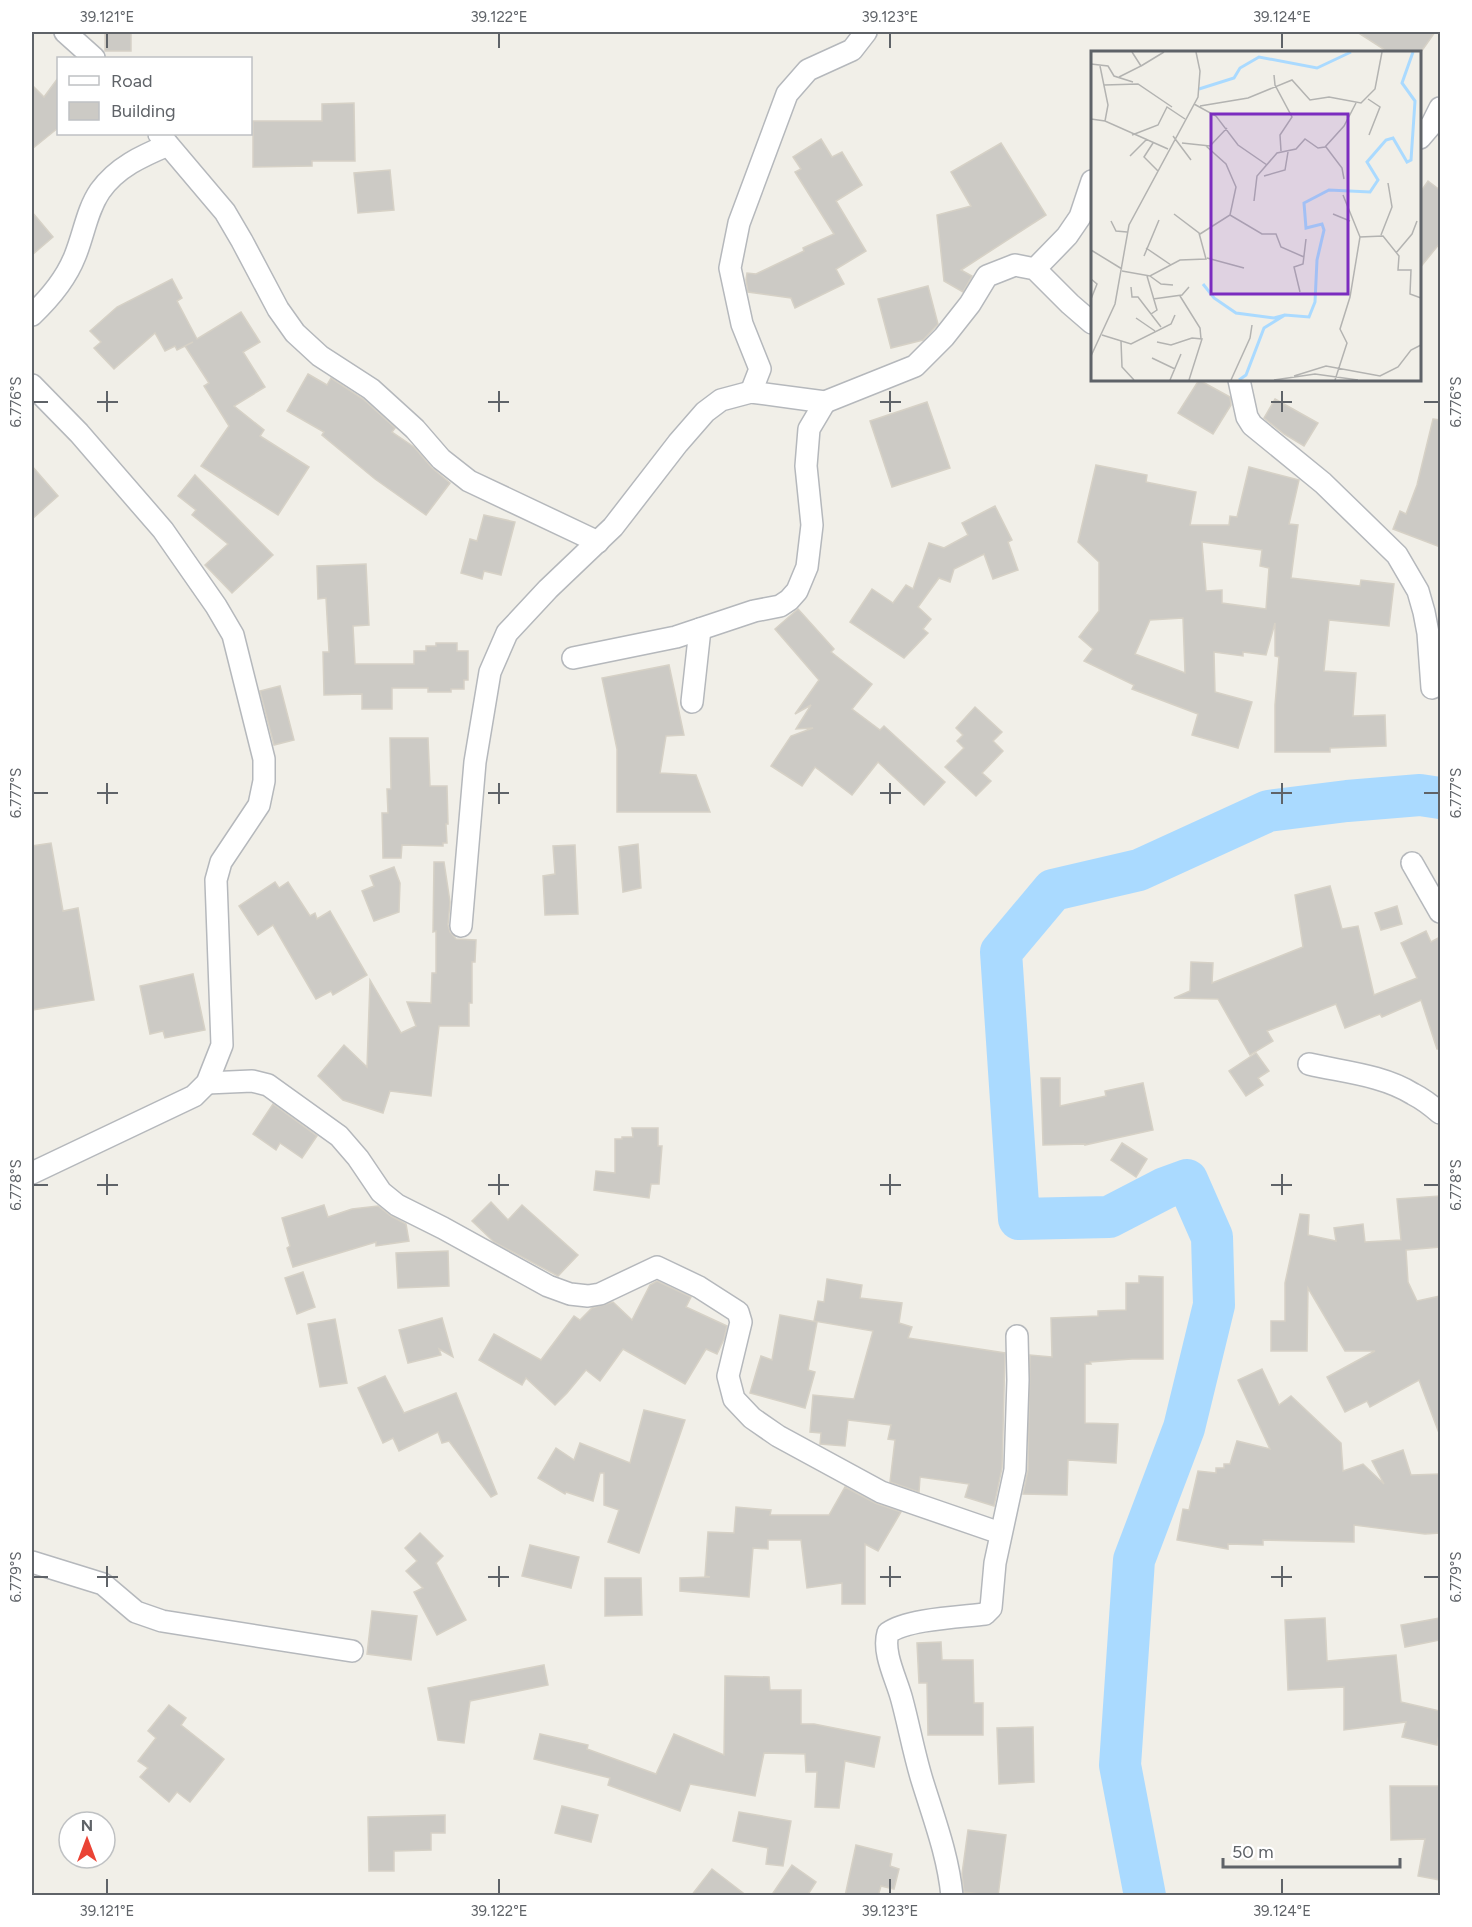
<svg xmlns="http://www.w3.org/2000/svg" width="1472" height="1927" viewBox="0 0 1472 1927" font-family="Figtree,sans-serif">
  <rect width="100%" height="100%" fill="#f1efe8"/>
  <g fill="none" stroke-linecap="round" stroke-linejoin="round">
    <!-- river -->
    <polyline stroke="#aadaff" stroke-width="42" points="1145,1896 1120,1765 1134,1560 1184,1428 1214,1305 1212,1237 1187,1180 1165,1188 1109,1217 1019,1219 1001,952 1053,890 1139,870 1268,811 1347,801 1420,795 1440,798"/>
  </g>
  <!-- building -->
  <g fill="#cccac5" stroke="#d6d1c6" stroke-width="1.5" fill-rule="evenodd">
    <rect x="105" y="32" width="26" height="19"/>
    <polygon points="1357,32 1435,32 1421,52 1388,52"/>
    <polygon points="58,78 58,128 32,149 32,85 44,97"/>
    <polygon points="354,103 355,161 312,161 312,166 253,167 253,121 322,121 322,104"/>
    <polygon points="821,139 832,157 842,152 862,185 836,201 866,251 836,269 844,284 795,308 791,298 748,292 746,280 747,273 756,274 804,251 803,248 834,234 795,172 801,169 793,157"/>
    <polygon points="1001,143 1046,215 961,270 972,276 963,292 944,281 937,215 971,206 951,172"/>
    <polygon points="390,170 394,210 358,213 354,173"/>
    <polygon points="1428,181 1440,190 1440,243 1419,269 1419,194"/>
    <polygon points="32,212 53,237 32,255"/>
    <polygon points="172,279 182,298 177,301 197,339 241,312 260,342 243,352 265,387 234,406 264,430 260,436 309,467 278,515 201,466 229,426 204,386 209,383 185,346 193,342 177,350 175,346 165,351 155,333 114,369 94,348 101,342 90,331 117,307"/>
    <polygon points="928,286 938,324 923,340 891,348 878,299"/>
    <polygon points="308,374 327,385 331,378 363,399 395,428 392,432 414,447 432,468 450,483 426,515 375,479 322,435 324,432 287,411"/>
    <polygon points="1199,380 1230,397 1231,405 1213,434 1178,413"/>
    <polygon points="1275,399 1318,423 1304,446 1284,434 1264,418"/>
    <polygon points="927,402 950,468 892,487 870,421"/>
    <polygon points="1433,419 1440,420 1440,547 1393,529 1400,511 1406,514 1417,485"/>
    <path d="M1096 465 1147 475 1146 482 1196 492 1190 525H1229L1230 516 1237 517 1249 467 1299 480 1289 524 1298 525 1291 578 1360 586 1361 580 1394 584 1389 626 1329 620 1324 671 1356 673 1353 716 1385 715 1386 746 1330 748V752H1275V705L1279 657 1275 656V623L1266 655 1243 652V656L1214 652 1215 692 1252 702 1238 748 1192 735 1198 714 1132 689 1134 685 1084 661 1093 649 1079 637 1099 611V562L1078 542ZM1202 542 1262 550 1260 566 1269 568 1266 609 1222 603V590L1206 591ZM1183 618 1185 673 1135 654 1150 620Z"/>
    <polygon points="32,466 58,496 32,519"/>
    <polygon points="195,475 273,555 232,593 205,565 228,544 192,515 196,510 178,496"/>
    <polygon points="995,506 1012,540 1008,542 1018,570 993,579 984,554 954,569 950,582 939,578 918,607 931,619 923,629 928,633 904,658 850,622 872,589 893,603 906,585 913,589 929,543 944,548 968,535 962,523"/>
    <polygon points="484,515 515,522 501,575 484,571 482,579 461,573 470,539 477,541"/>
    <polygon points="366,564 369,625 353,626 355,664 414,664 414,651 426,651 426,646 436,646 436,643 457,643 457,651 468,651 468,680 464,680 464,689 451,689 451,692 428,692 428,688 392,688 392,709 362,709 362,694 324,695 323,652 329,652 326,598 318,599 317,566"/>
    <polygon points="798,609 834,649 831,652 872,684 852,709 880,730 884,726 945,782 924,805 878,762 852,795 815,767 802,786 771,766 791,736 813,728 796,729 811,705 795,714 819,680 775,629"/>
    <polygon points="669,665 684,735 666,736 660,773 696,775 710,812 617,812 617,749 602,678"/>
    <polygon points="280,686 294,740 274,745 260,691"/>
    <polygon points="975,707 1002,732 993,741 1003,751 982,773 991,781 976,796 945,767 964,748 957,741 963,735 956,728"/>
    <polygon points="390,738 428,738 430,786 447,786 448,824 446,824 447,843 443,843 443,846 402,845 401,858 383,858 382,813 388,813 387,789 391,789"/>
    <polygon points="51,843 63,911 78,908 94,1000 32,1010 32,846"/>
    <polygon points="638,844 641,888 623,892 619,847"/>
    <polygon points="575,845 578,914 545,915 543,876 555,874 553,846"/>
    <polygon points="434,862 444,862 450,902 448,925 450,932 456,939 476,940 475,962 472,962 472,1003 469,1003 469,1026 439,1026 431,1096 390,1091 383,1113 343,1100 318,1076 344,1045 367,1067 370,980 401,1033 416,1026 407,1002 431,1003 432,973 436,973 436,931 433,932"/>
    <polygon points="394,867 400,883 399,912 374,921 362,891 374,886 370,876"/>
    <polygon points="275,882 279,888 288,882 310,916 315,913 317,919 330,911 367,975 333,995 331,991 316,999 273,925 258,935 239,906"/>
    <polygon points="1330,886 1342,929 1358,926 1374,995 1417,978 1401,943 1426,931 1431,942 1440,937 1440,1049 1437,1049 1421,1000 1382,1017 1380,1014 1345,1028 1336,1004 1267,1031 1273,1041 1250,1055 1218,999 1174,998 1190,991 1191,962 1213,963 1212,983 1303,947 1295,895"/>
    <polygon points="1397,906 1402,924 1381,930 1375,913"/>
    <polygon points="193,974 205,1030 165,1038 163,1031 150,1034 140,986"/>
    <polygon points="1256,1053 1269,1071 1258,1078 1263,1085 1246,1096 1229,1071"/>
    <polygon points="1041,1078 1060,1078 1060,1106 1106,1096 1105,1091 1143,1083 1153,1130 1085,1145 1085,1144 1043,1145"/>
    <polygon points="273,1104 317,1136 302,1158 280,1143 276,1150 253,1134"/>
    <polygon points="632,1128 658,1128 658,1146 662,1146 659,1184 651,1184 649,1198 594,1190 596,1171 615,1173 615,1139 622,1139 622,1137 633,1137"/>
    <polygon points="1122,1143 1147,1159 1136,1177 1111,1160"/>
    <polygon points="1440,1196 1440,1247 1406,1250 1408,1282 1417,1301 1440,1296 1439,1433 1419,1380 1370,1407 1367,1401 1345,1412 1327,1377 1375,1351 1345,1351 1308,1288 1307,1351 1271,1351 1271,1321 1285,1321 1285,1283 1300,1214 1309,1215 1308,1235 1336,1241 1334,1228 1363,1224 1365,1242 1401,1240 1397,1199"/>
    <polygon points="491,1202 508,1220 522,1205 578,1255 558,1276 494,1242 472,1221"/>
    <polygon points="324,1205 328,1217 352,1209 378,1206 391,1216 406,1224 409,1241 376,1246 376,1242 293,1267 287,1248 290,1246 282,1218"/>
    <polygon points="448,1251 449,1286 398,1288 396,1253"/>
    <polygon points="303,1272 315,1307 297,1314 285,1278"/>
    <polygon points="1139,1276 1163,1277 1163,1359 1132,1359 1090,1362 1091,1364 1085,1364 1085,1423 1118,1424 1116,1463 1068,1460 1067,1495 1023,1494 1028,1470 1030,1355 1052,1357 1051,1318 1098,1316 1098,1311 1126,1310 1126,1283 1139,1283"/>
    <polygon points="827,1279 862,1285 860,1298 902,1303 899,1323 912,1327 908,1338 1005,1353 1002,1468 994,1506 965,1497 969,1484 920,1477 919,1492 890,1482 895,1440 888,1439 891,1425 848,1420 845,1446 820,1444 821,1433 810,1432 813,1395 854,1399 873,1331 814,1321 818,1301 824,1302"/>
    <polygon points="657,1281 691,1297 686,1307 727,1326 724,1339 717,1354 706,1349 685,1384 623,1349 600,1381 586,1370 567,1393 555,1405 526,1378 522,1385 479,1360 494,1334 541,1360 574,1316 580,1320 592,1308 613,1302 632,1320 650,1285"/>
    <polygon points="780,1315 817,1322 808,1370 815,1372 805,1408 750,1393 761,1356 772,1360"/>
    <polygon points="442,1318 453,1357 439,1349 441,1355 408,1363 399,1330"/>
    <polygon points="335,1319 347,1383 320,1387 308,1324"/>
    <polygon points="1262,1369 1279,1405 1291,1396 1341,1443 1343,1471 1363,1464 1384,1484 1372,1461 1403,1450 1411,1475 1440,1474 1440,1533 1425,1534 1354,1525 1354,1542 1263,1540 1263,1545 1228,1544 1228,1549 1177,1540 1183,1509 1189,1510 1198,1471 1216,1473 1216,1468 1224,1468 1224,1464 1230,1464 1237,1441 1270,1449 1238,1380"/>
    <polygon points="385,1376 404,1413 456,1393 497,1494 491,1497 449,1441 442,1443 438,1432 399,1451 393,1438 383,1443 358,1388"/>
    <polygon points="644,1410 685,1420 639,1553 608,1542 619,1510 604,1505 604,1473 600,1473 593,1501 566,1492 565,1494 538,1478 556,1448 574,1460 580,1443 630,1463"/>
    <polygon points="845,1487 875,1503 901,1512 878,1551 865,1544 865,1604 842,1604 842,1583 807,1588 801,1540 768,1540 768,1549 753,1548 749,1597 680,1591 680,1578 710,1577 705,1576 708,1532 734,1533 736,1507 771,1510 770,1515 829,1515"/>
    <polygon points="420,1533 443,1556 436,1563 466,1620 437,1635 414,1592 423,1588 406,1571 417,1561 405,1548"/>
    <polygon points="530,1545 579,1557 571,1588 522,1576"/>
    <polygon points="605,1578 641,1578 642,1615 605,1616"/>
    <polygon points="372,1611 417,1616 411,1660 367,1654"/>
    <polygon points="1325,1618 1327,1661 1396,1655 1401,1702 1440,1711 1440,1730 1437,1745 1402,1737 1406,1722 1344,1730 1344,1687 1288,1690 1285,1620"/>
    <polygon points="1440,1618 1440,1640 1405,1647 1401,1625"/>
    <polygon points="941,1642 942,1660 973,1660 974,1703 983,1703 983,1735 928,1735 927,1683 919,1683 917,1643"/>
    <polygon points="544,1665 548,1685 470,1701 464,1743 438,1740 428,1688"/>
    <polygon points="725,1676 769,1677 770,1690 801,1690 801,1724 814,1724 880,1737 874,1767 845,1761 839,1808 815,1807 817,1772 806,1772 805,1754 764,1753 755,1796 690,1784 680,1811 608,1785 610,1778 534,1759 540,1734 588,1745 587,1749 656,1774 674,1734 724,1755"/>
    <polygon points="169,1705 186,1718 181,1725 224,1759 190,1802 177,1792 169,1802 140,1777 148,1768 138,1761 156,1738 148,1731"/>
    <polygon points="1033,1727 1034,1782 999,1784 997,1728"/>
    <polygon points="1390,1786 1440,1786 1440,1880 1418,1876 1425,1839 1391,1840"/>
    <polygon points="562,1806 598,1815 591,1842 555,1833"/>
    <polygon points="739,1812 791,1821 783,1866 766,1864 768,1848 733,1841"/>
    <polygon points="445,1815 445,1833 431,1833 431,1850 394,1851 394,1871 369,1871 368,1817"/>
    <polygon points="968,1830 1006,1835 998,1896 964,1892 962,1874"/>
    <polygon points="856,1845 892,1854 890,1866 899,1869 894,1889 881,1886 878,1896 845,1896"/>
    <polygon points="792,1865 816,1882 807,1896 771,1896"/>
    <polygon points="712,1869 747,1896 691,1896"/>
  </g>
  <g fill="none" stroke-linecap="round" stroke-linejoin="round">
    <!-- minor casing -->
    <g stroke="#b5b8bc" stroke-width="24">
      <g id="minor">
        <polyline points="65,32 94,58"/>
        <polyline points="159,134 225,212 242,241 278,309 295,333 320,356 371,389 415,429 441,459 469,481 598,542"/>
        <polyline points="1420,138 1432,124 1440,108"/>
        <polyline points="1035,269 1067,236 1080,217 1092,181"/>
        <path d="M32 315C50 298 66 279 75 256 84 234 87 210 100 191 117 167 142 156 168 145"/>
        <polyline points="1239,380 1247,417 1252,425 1323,483 1397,555 1418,591 1424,612 1428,633 1432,688"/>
        <polyline points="32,385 79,433 163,530 216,606 233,635 264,759 264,781 259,805 221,862 216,880 222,1045 207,1083 194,1096 32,1173"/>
        <polyline points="751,392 760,369 742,324 730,268 739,223 787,94 808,70 852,50 866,32"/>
        <polyline points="573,658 676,637 754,611 780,606 789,600 797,591 807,567 812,525 806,466 809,429 825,402"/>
        <polyline points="692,702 700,629"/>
        <polyline points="1412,863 1440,912"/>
        <polyline points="461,926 475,762 490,672 507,633 548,589 613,527 678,443 705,412 721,400 751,392 825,402 915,366 944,337 970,304 987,276 1015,265 1035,269 1070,304 1092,323"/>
        <path d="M1309 1064C1343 1072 1383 1075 1413 1094 1423 1099 1432 1106 1440 1113"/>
        <polyline points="207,1083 252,1081 268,1085 339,1136 358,1158 381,1192 397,1205 443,1228 548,1286 570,1294 588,1296 600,1294 657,1267 699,1287 738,1312 741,1322 728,1376 734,1399 752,1418 778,1436 881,1492 1000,1533"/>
        <polyline points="32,1562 103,1584 136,1612 162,1621 352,1651"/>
        <path d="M952 1896C948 1855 934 1819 922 1780 914 1754 909 1726 902 1700 897 1680 882 1653 888 1633 907 1619 960 1617 985 1614L991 1608 995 1563 1015 1470 1018 1380 1017 1336"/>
      </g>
    </g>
    <!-- minor -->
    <use href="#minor" stroke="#fff" stroke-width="21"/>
  </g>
  <!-- ticks -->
  <path fill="none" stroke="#5f6368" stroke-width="2" d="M107 33V48M499 33V48M890 33V48M1282 33V48M107 391V412M499 391V412M890 391V412M1282 391V412M33 402H48M97 402H118M488 402H509M880 402H901M1271 402H1292M1424 402H1439M107 783V804M499 783V804M890 783V804M1282 783V804M33 793H48M97 793H118M488 793H509M880 793H901M1271 793H1292M1424 793H1439M107 1174V1195M499 1174V1195M890 1174V1195M1282 1174V1195M33 1185H48M97 1185H118M488 1185H509M880 1185H901M1271 1185H1292M1424 1185H1439M107 1566V1587M499 1566V1587M890 1566V1587M1282 1566V1587M33 1577H48M97 1577H118M488 1577H509M880 1577H901M1271 1577H1292M1424 1577H1439M107 1879V1894M499 1879V1894M890 1879V1894M1282 1879V1894"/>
  <!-- overview -->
  <g transform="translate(1091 51)">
    <rect width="330" height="330" fill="#f1efe8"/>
    <path fill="none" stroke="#aadaff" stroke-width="3" d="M108 38 143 27 149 17 168 6 226 17 260 1M112 233 123 247 145 262 183 267 194 264M148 329 155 324 173 277 194 264 218 266 224 251 226 209 233 179 231 173 215 177 213 152 238 139 279 141 287 129 276 111 295 89 302 87 316 111 320 109 324 50 311 32 322 1"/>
    <path fill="none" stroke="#b3b3b1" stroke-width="1.5" d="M0 13 17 15 23 25 42 31M9 15 17 54 14 70M50 15 73 1M183 24 184 34 201 66 189 84 190 100M28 26 50 15 41 1M13 34 47 33 81 56M277 48 289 56 278 84M103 53 125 65 147 94 176 114M109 55 157 47 201 29 219 49 238 46 270 52 284 38 291 1M0 68 14 70 77 98M41 84 67 74 76 56 94 68M82 85 100 109M62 92 53 106 67 120M91 92 119 95 136 77M235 96 251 117 253 128M39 105 56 88M173 125 194 119 197 101M252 144 269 186M163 150 166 125 186 102 205 98 214 88 227 97 234 96 253 75 265 52M242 163 259 170M139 164 171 183H185L190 196 213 206M20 170 25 180 36 181M109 183 139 164 145 136 135 113 115 95M290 184 301 156 297 132M55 197 80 214M0 199 31 218M305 202 321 183 326 170M53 205 68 169M116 207 153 217M31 220 59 225 89 209 115 208 108 182 83 163M56 225 66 259 60 263M59 225 70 233 82 234M0 228 6 233 0 248M40 236 41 246H47L70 276M209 241 203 216 212 213 215 188M89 245 109 277 110 288M62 248 91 244 98 236M45 267 64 280M11 284 40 293 80 273 84 264M30 290 31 316 43 329M66 291 80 294 101 287 111 288 98 329M0 305 24 253 38 174 107 46 109 20 105 1M61 307 84 318M203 325 235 315 289 325 307 316 320 299 330 294M79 329 90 303M140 329 159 287 161 274M183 329 224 323 267 329M244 329 256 292 249 278 259 246 269 186 292 185 308 205 307 219H320L319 243 330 247"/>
    <path fill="#7b2cbf" fill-opacity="0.15" stroke="#7b2cbf" stroke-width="3" d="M120 63H257V243H120Z"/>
    <rect width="330" height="330" fill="none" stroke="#5f6368" stroke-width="3"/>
  </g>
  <!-- border -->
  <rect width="1472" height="1927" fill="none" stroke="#ffffff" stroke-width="66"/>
  <!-- legend -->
  <rect x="57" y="57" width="195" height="78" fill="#ffffff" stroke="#bfc1c3" stroke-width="1.5"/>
  <rect x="69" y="76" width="30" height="9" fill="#ffffff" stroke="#bfc1c3" stroke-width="1.5"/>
  <text x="111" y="87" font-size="18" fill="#5f6368">Road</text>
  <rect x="69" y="102" width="30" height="18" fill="#cccac5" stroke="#bfc1c3" stroke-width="1.5"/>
  <text x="111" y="117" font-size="18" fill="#5f6368">Building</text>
  <!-- north arrow -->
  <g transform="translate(87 1840)"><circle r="28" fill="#ffffff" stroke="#bfc1c3" stroke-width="1.5"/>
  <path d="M0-4.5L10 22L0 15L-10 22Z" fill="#ea4335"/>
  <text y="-9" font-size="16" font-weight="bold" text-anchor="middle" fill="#5f6368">N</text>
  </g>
  <!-- scale -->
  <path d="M1223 1858v9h177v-9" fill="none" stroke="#5f6368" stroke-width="3"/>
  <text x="1232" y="1858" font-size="18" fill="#5f6368" stroke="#ffffff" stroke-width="4.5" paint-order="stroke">50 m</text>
  <rect x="33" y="33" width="1406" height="1861" fill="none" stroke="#5f6368" stroke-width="2"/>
  <g font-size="15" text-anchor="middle" fill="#5f6368">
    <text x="107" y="22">39.121°E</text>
    <text x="499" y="22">39.122°E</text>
    <text x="890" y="22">39.123°E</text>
    <text x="1282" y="22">39.124°E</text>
    <text transform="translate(16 402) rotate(-90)" y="5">6.776°S</text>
    <text transform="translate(1456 402) rotate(-90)" y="5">6.776°S</text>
    <text transform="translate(16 793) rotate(-90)" y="5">6.777°S</text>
    <text transform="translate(1456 793) rotate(-90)" y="5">6.777°S</text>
    <text transform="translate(16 1185) rotate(-90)" y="5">6.778°S</text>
    <text transform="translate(1456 1185) rotate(-90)" y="5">6.778°S</text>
    <text transform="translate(16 1577) rotate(-90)" y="5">6.779°S</text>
    <text transform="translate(1456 1577) rotate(-90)" y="5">6.779°S</text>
    <text x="107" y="1916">39.121°E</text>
    <text x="499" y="1916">39.122°E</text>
    <text x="890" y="1916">39.123°E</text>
    <text x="1282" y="1916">39.124°E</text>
  </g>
</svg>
